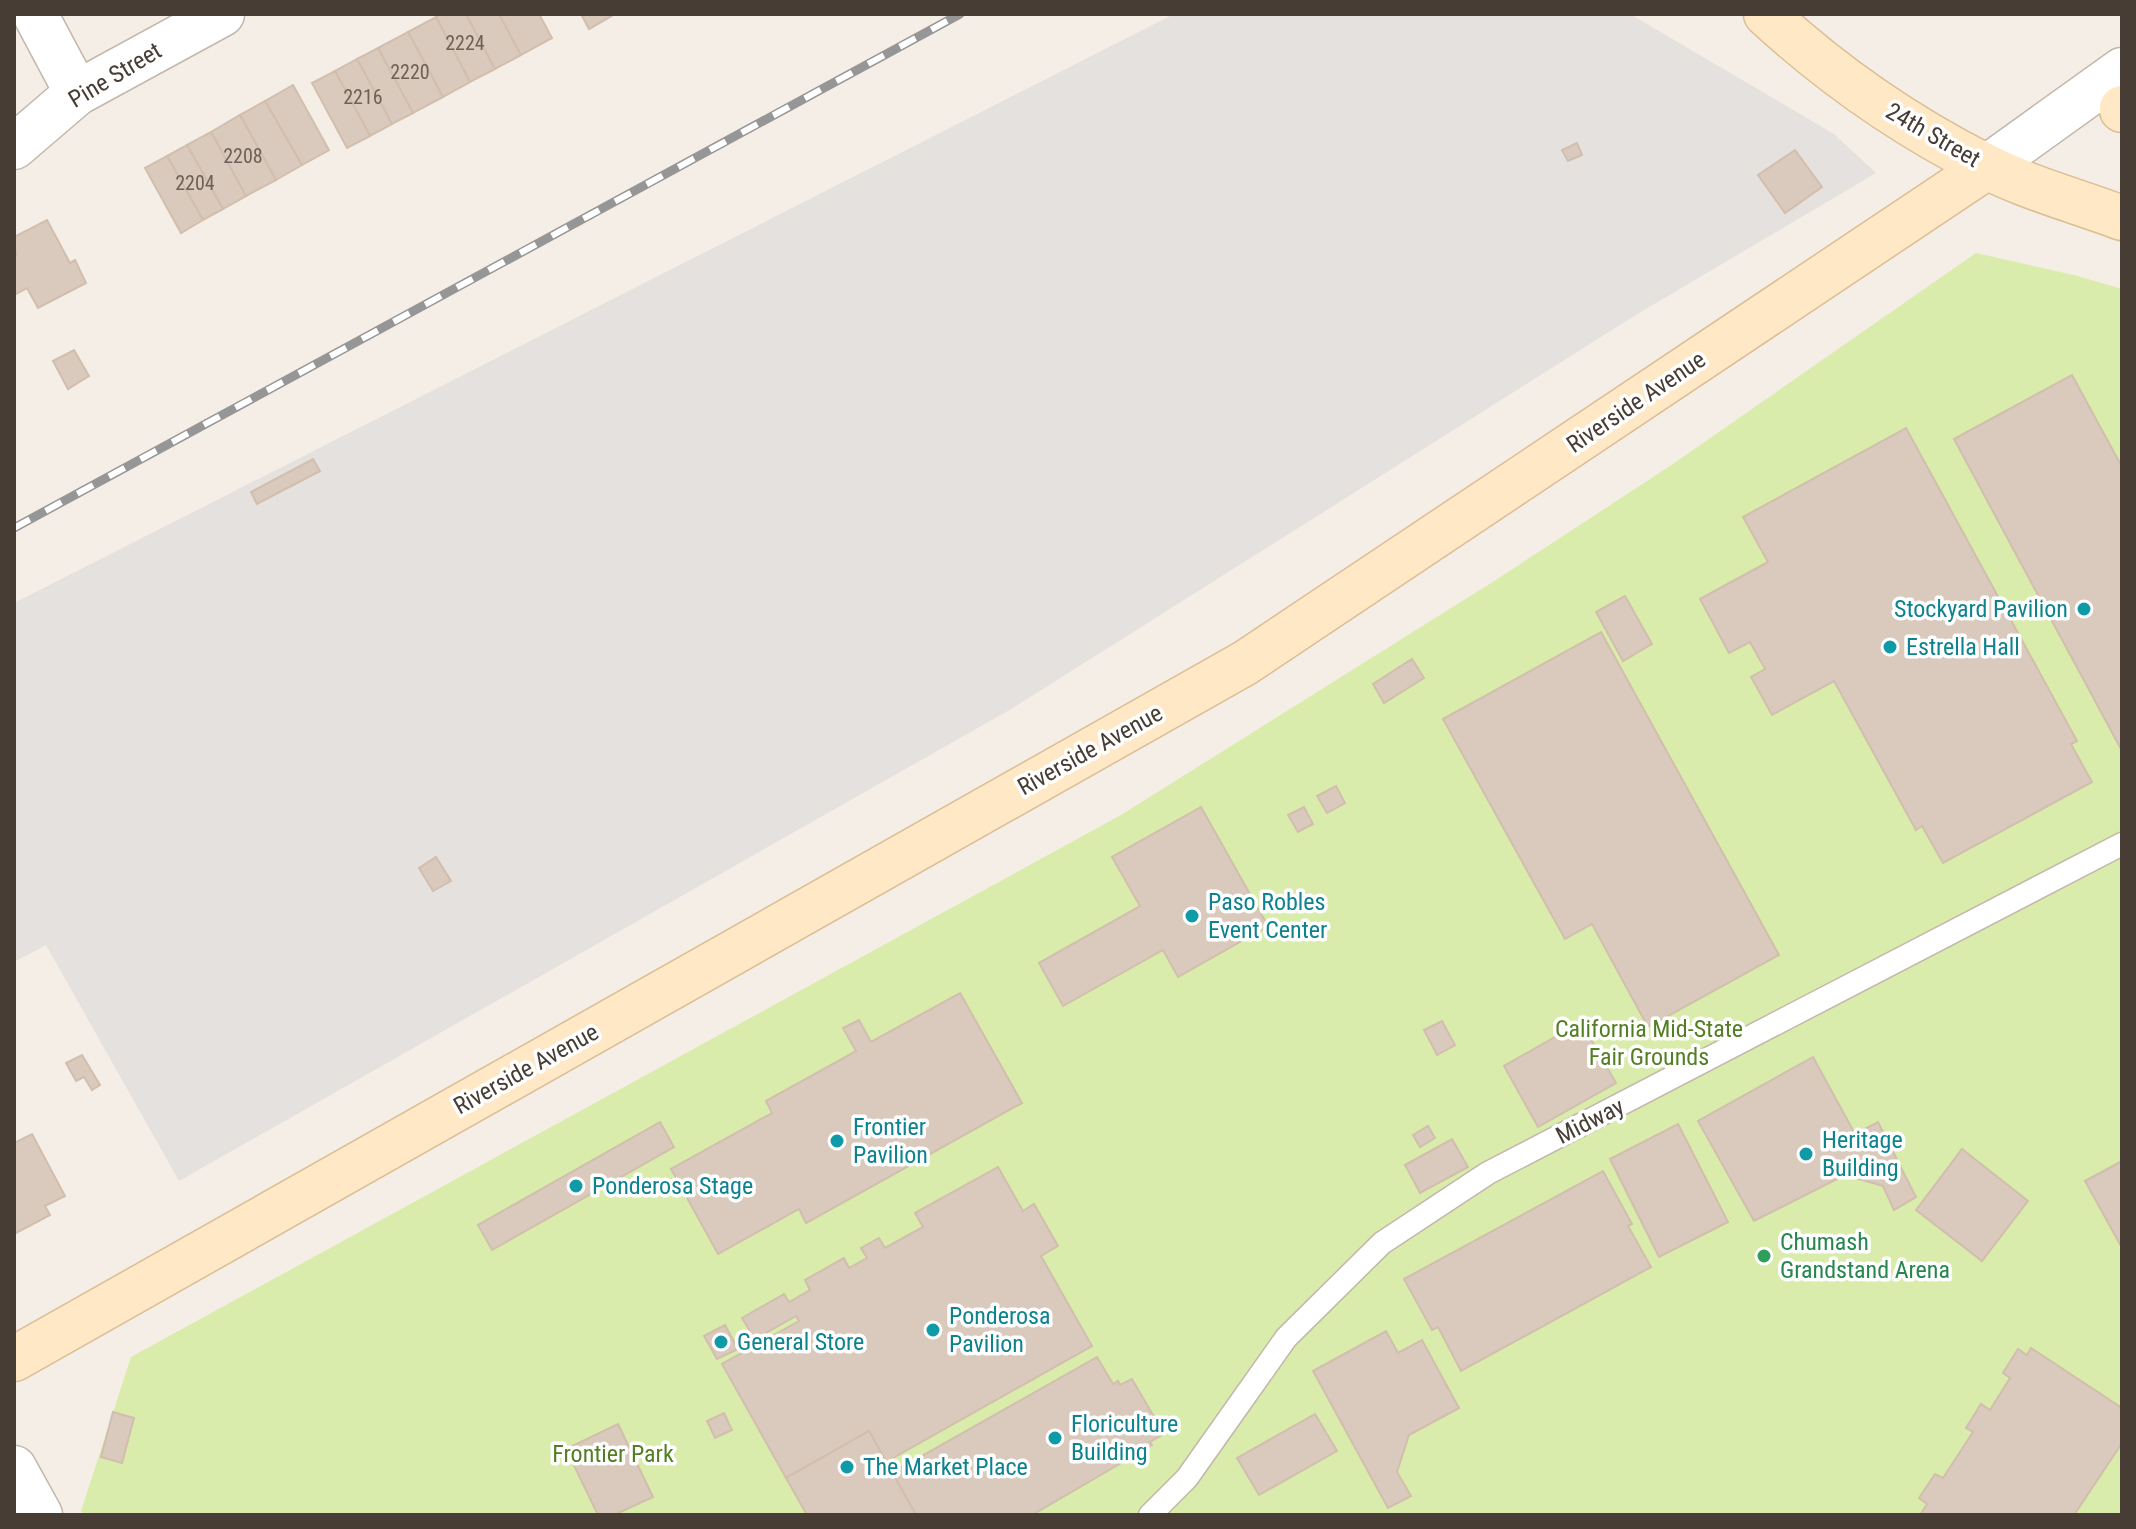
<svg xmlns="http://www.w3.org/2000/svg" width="2136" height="1529" viewBox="0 0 2136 1529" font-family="'Roboto Condensed',sans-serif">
  <rect width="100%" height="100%" fill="#f4eee6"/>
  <!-- green -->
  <polygon fill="#d9ecab" points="1976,253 2078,276 2122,289 2122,1515 84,1515 81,1511 131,1357 1121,815 1488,585 1670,466"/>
  <!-- parking -->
  <polygon fill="#e5e1de" points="1174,14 1630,14 1834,134 1876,173 1639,313 1013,708 179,1181 46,945 14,962 14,603"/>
  <!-- building -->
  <g fill="#dacabd" stroke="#d2bead" stroke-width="2">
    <polygon points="441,14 466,14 495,69 470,82 436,17"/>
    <polygon points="466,14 499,14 521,55 495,69"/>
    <polygon points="499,14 539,14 552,38 521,55"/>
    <polygon points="581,14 615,14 589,29"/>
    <polygon points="436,17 470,82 443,97 408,32"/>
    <polygon points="408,32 443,97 413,113 378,48"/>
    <polygon points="378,48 413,113 392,124 357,59"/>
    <polygon points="357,59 392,124 370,136 335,71"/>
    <polygon points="335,71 370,136 347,148 312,83"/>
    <polygon points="293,85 329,150 302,165 265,101"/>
    <polygon points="265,101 302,165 276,180 240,115"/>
    <polygon points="240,115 276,180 246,196 211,132"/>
    <polygon points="211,132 246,196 223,209 187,145"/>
    <polygon points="1577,143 1582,155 1568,161 1562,150"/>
    <polygon points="187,145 223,209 203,220 167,156"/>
    <polygon points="1795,150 1822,187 1785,213 1758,175"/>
    <polygon points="167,156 203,220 181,233 145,168"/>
    <polygon points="47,220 70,263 75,260 86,283 38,308 27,288 14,295 14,256 16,255 14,237"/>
    <polygon points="74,350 89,376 68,389 53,361"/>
    <polygon points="2072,375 2122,467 2122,751 1954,439"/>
    <polygon points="1906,428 2077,741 2071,744 2092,782 1943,863 1922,826 1916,830 1834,681 1772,715 1751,677 1765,669 1750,642 1729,653 1700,599 1768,562 1743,517"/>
    <polygon points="313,459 320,471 257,504 251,492"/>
    <polygon points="1625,596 1652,644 1623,661 1596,612"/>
    <polygon points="1601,632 1779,955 1648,1027 1592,924 1565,939 1443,719"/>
    <polygon points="1412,659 1424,678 1384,703 1373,684"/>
    <polygon points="1336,786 1345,803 1327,813 1317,796"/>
    <polygon points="1201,807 1268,926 1178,977 1163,950 1063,1006 1039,963 1140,906 1112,857"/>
    <polygon points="1304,807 1313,824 1298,832 1288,815"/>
    <polygon points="436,857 451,881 433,891 419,868"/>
    <polygon points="960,993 1022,1103 806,1223 799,1209 718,1254 671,1169 772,1113 766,1101 856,1051 843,1028 859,1020 871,1042"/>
    <polygon points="1442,1021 1455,1045 1437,1055 1424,1030"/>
    <polygon points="1581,1022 1616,1083 1538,1127 1504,1066"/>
    <polygon points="82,1055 100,1085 92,1090 84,1077 76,1081 66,1063"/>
    <polygon points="1813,1057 1855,1134 1878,1122 1916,1197 1894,1210 1883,1186 1845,1175 1754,1221 1698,1121"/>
    <polygon points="660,1122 674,1147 492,1250 478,1225"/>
    <polygon points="1678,1124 1728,1222 1659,1257 1610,1159"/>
    <polygon points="1428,1126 1435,1138 1420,1147 1413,1135"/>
    <polygon points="32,1134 65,1196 45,1206 50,1215 14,1234 14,1143"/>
    <polygon points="1452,1139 1468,1167 1420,1193 1405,1165"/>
    <polygon points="1962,1149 2028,1201 1982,1261 1916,1210"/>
    <polygon points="2122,1161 2122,1248 2085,1181"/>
    <polygon points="998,1167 1023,1211 1034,1204 1058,1246 1041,1256 1092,1346 886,1462 869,1431 786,1478 722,1364 799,1321 796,1316 755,1339 742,1318 784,1294 789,1302 810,1290 805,1280 844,1258 849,1268 867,1258 861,1248 879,1238 885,1248 923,1227 915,1213"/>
    <polygon points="1603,1171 1632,1224 1628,1226 1651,1267 1461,1371 1438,1327 1432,1330 1404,1279"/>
    <polygon points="725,1325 738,1349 717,1359 704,1336"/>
    <polygon points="1386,1331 1398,1353 1422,1340 1459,1408 1409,1435 1397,1472 1411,1496 1388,1508 1313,1371"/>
    <polygon points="2031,1348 2122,1408 2122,1443 2074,1515 1920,1515 1927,1504 1919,1498 1935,1474 1943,1478 1973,1432 1966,1428 1981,1404 1990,1410 2010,1378 2003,1373 2018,1349 2027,1355"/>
    <polygon points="1097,1357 1113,1384 1118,1381 1120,1385 1132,1379 1164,1434 1150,1442 1152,1445 1032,1515 916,1515 892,1473"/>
    <polygon points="113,1412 134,1418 122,1463 101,1457"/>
    <polygon points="724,1413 732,1430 715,1438 707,1421"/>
    <polygon points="1315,1414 1337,1451 1259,1495 1237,1458"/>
    <polygon points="618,1424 653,1497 614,1515 598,1515 566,1449"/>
    <polygon points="869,1431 916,1515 807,1515 786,1478"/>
  </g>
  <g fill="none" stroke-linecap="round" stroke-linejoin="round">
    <!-- lane casing -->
    <g stroke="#c3b7ab" stroke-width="25">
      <polyline id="lane" points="1150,1515 1187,1478 1286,1338 1382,1243 1488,1173 2122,844"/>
    </g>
    <!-- street casing -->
    <g stroke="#c3b7ab" stroke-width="47">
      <g id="street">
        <polyline points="35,14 77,93"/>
        <polyline points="14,147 77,93 222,14"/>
        <polyline points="1987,167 2122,70"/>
        <polyline points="14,1468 40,1515"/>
      </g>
    </g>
    <!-- secondary casing -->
    <g stroke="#dbbd94" stroke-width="47">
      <g id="secondary">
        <path d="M1766 14C1831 74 1906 126 1985 166 2028 188 2077 201 2122 218"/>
        <polyline points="2122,108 2122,110"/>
        <polyline points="14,1359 1245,663 1987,167"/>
      </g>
    </g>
    <!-- lane -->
    <use href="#lane" stroke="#fff" stroke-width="22"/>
    <!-- street -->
    <use href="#street" stroke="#fff" stroke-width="44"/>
    <!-- secondary -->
    <use href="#secondary" stroke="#ffe8c5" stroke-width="44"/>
    <!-- rail casing -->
    <g stroke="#969696" stroke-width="9">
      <polyline id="rail" points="14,528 960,14"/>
    </g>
    <!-- rail -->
    <use href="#rail" stroke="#fff" stroke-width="6" stroke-dasharray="18" stroke-linecap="butt"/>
  </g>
  <!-- markers -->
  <g fill="#0f9aa8" stroke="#fff" stroke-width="3">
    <circle cx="2084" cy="609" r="8"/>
    <circle cx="1890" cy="647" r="8"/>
    <circle cx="1192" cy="916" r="8"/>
    <circle cx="837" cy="1141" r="8"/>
    <circle cx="1806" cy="1154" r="8"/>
    <circle cx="576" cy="1186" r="8"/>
    <circle cx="933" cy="1330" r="8"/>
    <circle cx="721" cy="1342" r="8"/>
    <circle cx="1055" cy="1438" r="8"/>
    <circle cx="847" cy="1467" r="8"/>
  </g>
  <circle fill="#2e9e5b" stroke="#fff" stroke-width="3" cx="1764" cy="1256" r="8"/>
  <g text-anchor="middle" stroke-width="7" stroke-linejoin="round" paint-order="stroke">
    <!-- number labels -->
    <g font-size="20" fill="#6c6057">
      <text x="465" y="50">2224</text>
      <text x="410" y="79">2220</text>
      <text x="363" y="104">2216</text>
      <text x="243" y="163">2208</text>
      <text x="195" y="190">2204</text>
    </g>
    <!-- street labels -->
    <g font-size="24" fill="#473d35" stroke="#fff">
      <text transform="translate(115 75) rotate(-31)" y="8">Pine Street</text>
      <text transform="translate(1933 135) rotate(30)" y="8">24th Street</text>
      <text transform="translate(1636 402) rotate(-34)" y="8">Riverside Avenue</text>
      <text transform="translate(1090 750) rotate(-29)" y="8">Riverside Avenue</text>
      <text transform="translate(526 1069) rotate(-29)" y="8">Riverside Avenue</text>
      <text transform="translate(1590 1121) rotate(-27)" y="8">Midway</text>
    </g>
    <!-- culture labels -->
    <g font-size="24" fill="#0d838f" stroke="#fff" text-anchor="start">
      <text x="2068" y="617" text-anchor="end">Stockyard Pavilion</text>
      <text x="1906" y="655">Estrella Hall</text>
      <text x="1208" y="910">Paso Robles<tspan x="1208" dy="28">Event Center</tspan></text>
      <text x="853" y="1135">Frontier<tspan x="853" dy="28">Pavilion</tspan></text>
      <text x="1822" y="1148">Heritage<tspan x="1822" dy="28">Building</tspan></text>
      <text x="592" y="1194">Ponderosa Stage</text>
      <text x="949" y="1324">Ponderosa<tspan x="949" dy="28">Pavilion</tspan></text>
      <text x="737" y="1350">General Store</text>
      <text x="1071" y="1432">Floriculture<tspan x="1071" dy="28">Building</tspan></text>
      <text x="863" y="1475">The Market Place</text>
    </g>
    <!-- park labels -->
    <g font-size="24" fill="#537e23" stroke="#fff">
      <text x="1649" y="1037">California Mid-State<tspan x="1649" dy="28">Fair Grounds</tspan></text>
      <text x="613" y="1462">Frontier Park</text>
    </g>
    <!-- leisure labels -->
    <g font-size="24" fill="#27864d" stroke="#fff" text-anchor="start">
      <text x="1780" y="1250">Chumash<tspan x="1780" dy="28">Grandstand Arena</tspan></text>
    </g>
  </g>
  <!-- border -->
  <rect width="2136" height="1529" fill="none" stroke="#473d35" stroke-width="32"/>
</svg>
